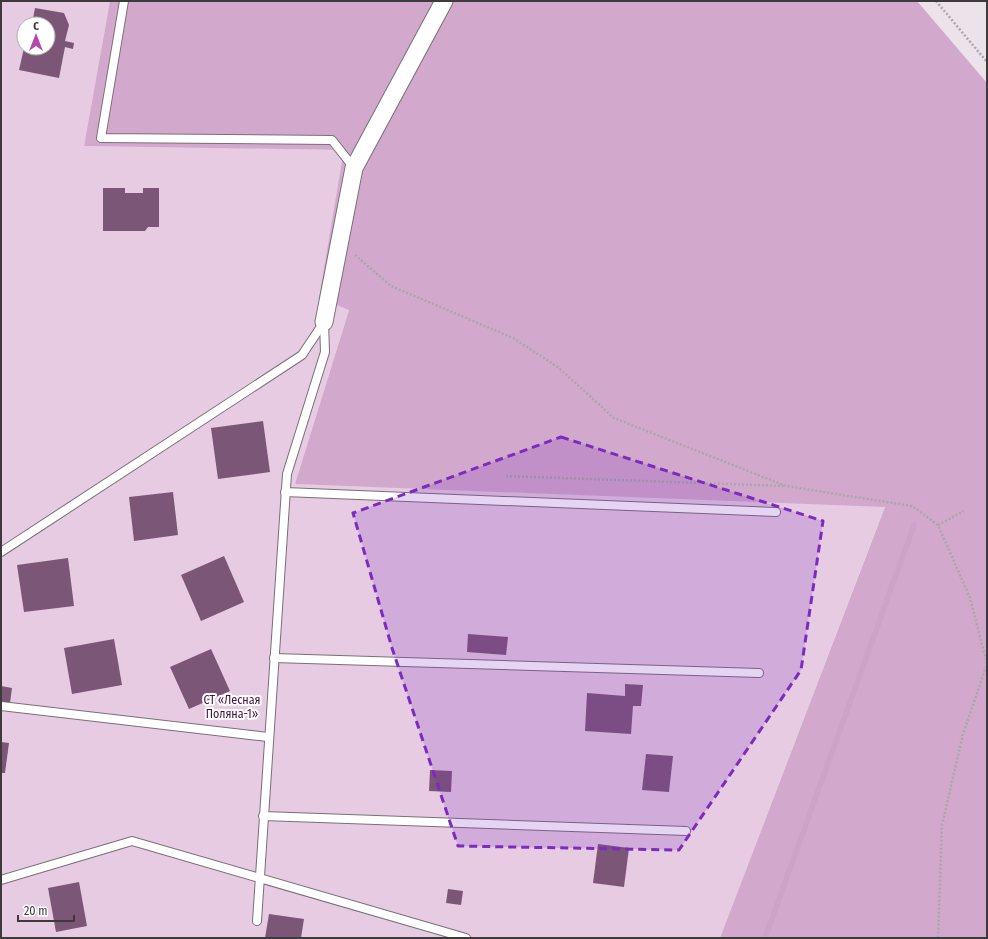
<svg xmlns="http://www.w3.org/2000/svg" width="988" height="939" viewBox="0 0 988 939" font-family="'Fira Sans Condensed',sans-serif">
  <rect width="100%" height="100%" fill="#ebe2ea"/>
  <!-- green -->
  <path fill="#e6cbe2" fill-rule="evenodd" d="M1 1H110L84 146 344 150 349 309 295 484 885 506 720 938H1ZM24 24H48V48H24Z"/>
  <!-- forest -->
  <polygon fill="#d2a9cc" points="110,1 917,1 987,83 987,938 720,938 885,507 295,484 349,310 319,298 344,150 84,146"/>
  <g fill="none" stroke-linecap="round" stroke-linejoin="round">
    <!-- stream -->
    <polyline stroke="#cda4c7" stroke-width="5.5" points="765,938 914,525"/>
  </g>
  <!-- building -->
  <g fill="#7b5676">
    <polygon points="35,8 64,13 69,25 65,41 74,43 73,49 65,47 59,78 19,70 24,48 48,48 48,24 32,24"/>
    <polygon points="103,188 125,188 125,193 143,193 143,188 159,188 159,227 148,227 145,231 103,231"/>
    <polygon points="263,421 270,472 218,479 211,428"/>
    <polygon points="173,492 178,535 134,541 129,497"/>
    <polygon points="224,556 244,602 201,621 181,575"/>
    <polygon points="68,558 74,606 24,612 17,565"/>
    <polygon points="468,634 508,637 506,655 467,652"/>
    <polygon points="114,639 122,685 72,694 64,648"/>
    <polygon points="211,649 230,691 189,709 170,667"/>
    <polygon points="625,684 643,685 641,706 633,706 631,734 585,731 587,693 625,696"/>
    <polygon points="1,686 12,688 10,703 1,702"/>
    <polygon points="1,742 9,743 5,773 1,773"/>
    <polygon points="646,754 673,756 669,792 642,790"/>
    <polygon points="430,770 452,771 451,792 429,791"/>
    <polygon points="598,844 629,848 624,887 593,883"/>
    <polygon points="79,882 87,926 56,932 48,888"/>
    <polygon points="448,889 463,891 461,905 446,903"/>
    <polygon points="269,914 304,919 301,938 265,938"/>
  </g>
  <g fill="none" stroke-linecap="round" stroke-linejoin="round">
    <!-- lane casing -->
    <g stroke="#787076" stroke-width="10">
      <g id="lane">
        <polyline points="124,1 101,138 332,140 354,168"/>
        <polyline points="285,492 776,512"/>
        <polyline points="1,552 302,355 324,322"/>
        <polyline points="274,658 759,673"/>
        <polyline points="1,706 268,737"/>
        <polyline points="263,816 686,831"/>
        <polyline points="1,880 132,841 466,938"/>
        <polyline points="257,921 287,474 325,352 324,322"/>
      </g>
    </g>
    <!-- street casing -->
    <g stroke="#787076" stroke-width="19">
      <polyline id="street" points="324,322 354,168 444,1"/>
    </g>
    <!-- path -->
    <g stroke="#aca5ab" stroke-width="2.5" stroke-dasharray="2 2" stroke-linecap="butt">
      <polyline points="936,1 987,62"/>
      <polyline points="355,255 391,286 513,338 559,368 614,418 786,486 912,506 938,525 970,598 987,664 963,734 942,825 938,938"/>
      <polyline points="506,476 784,486"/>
      <polyline points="938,525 964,511"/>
    </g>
    <!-- lane -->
    <use href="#lane" stroke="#fff" stroke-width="8"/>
    <!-- street -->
    <use href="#street" stroke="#fff" stroke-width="17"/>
  </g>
  <!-- marked area -->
  <path fill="#7b2cbf" fill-opacity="0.2" stroke="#7b2cbf" stroke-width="3" stroke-dasharray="8 5" stroke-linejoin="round" d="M561 437 823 521 801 670 679 850 458 846 392 648 353 513Z"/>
  <g text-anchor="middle" stroke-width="4" stroke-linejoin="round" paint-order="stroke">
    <!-- park labels -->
    <g font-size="12" fill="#431240" stroke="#fff">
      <text x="232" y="704">СТ «Лесная<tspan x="232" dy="14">Поляна-1»</tspan></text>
    </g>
  </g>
  <!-- border -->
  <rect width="988" height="939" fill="none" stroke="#3d393c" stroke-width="4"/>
  <!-- north arrow -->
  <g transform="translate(36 36)"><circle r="19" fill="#ffffff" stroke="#b1b0b1"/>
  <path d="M0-3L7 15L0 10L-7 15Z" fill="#b44aab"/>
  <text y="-6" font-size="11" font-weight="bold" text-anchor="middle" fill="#3d393c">С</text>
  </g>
  <!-- scale -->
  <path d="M18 915v6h56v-6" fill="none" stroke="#3d393c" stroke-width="2"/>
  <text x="24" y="915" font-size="12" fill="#3d393c" stroke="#ffffff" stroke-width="3" paint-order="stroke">20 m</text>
</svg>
